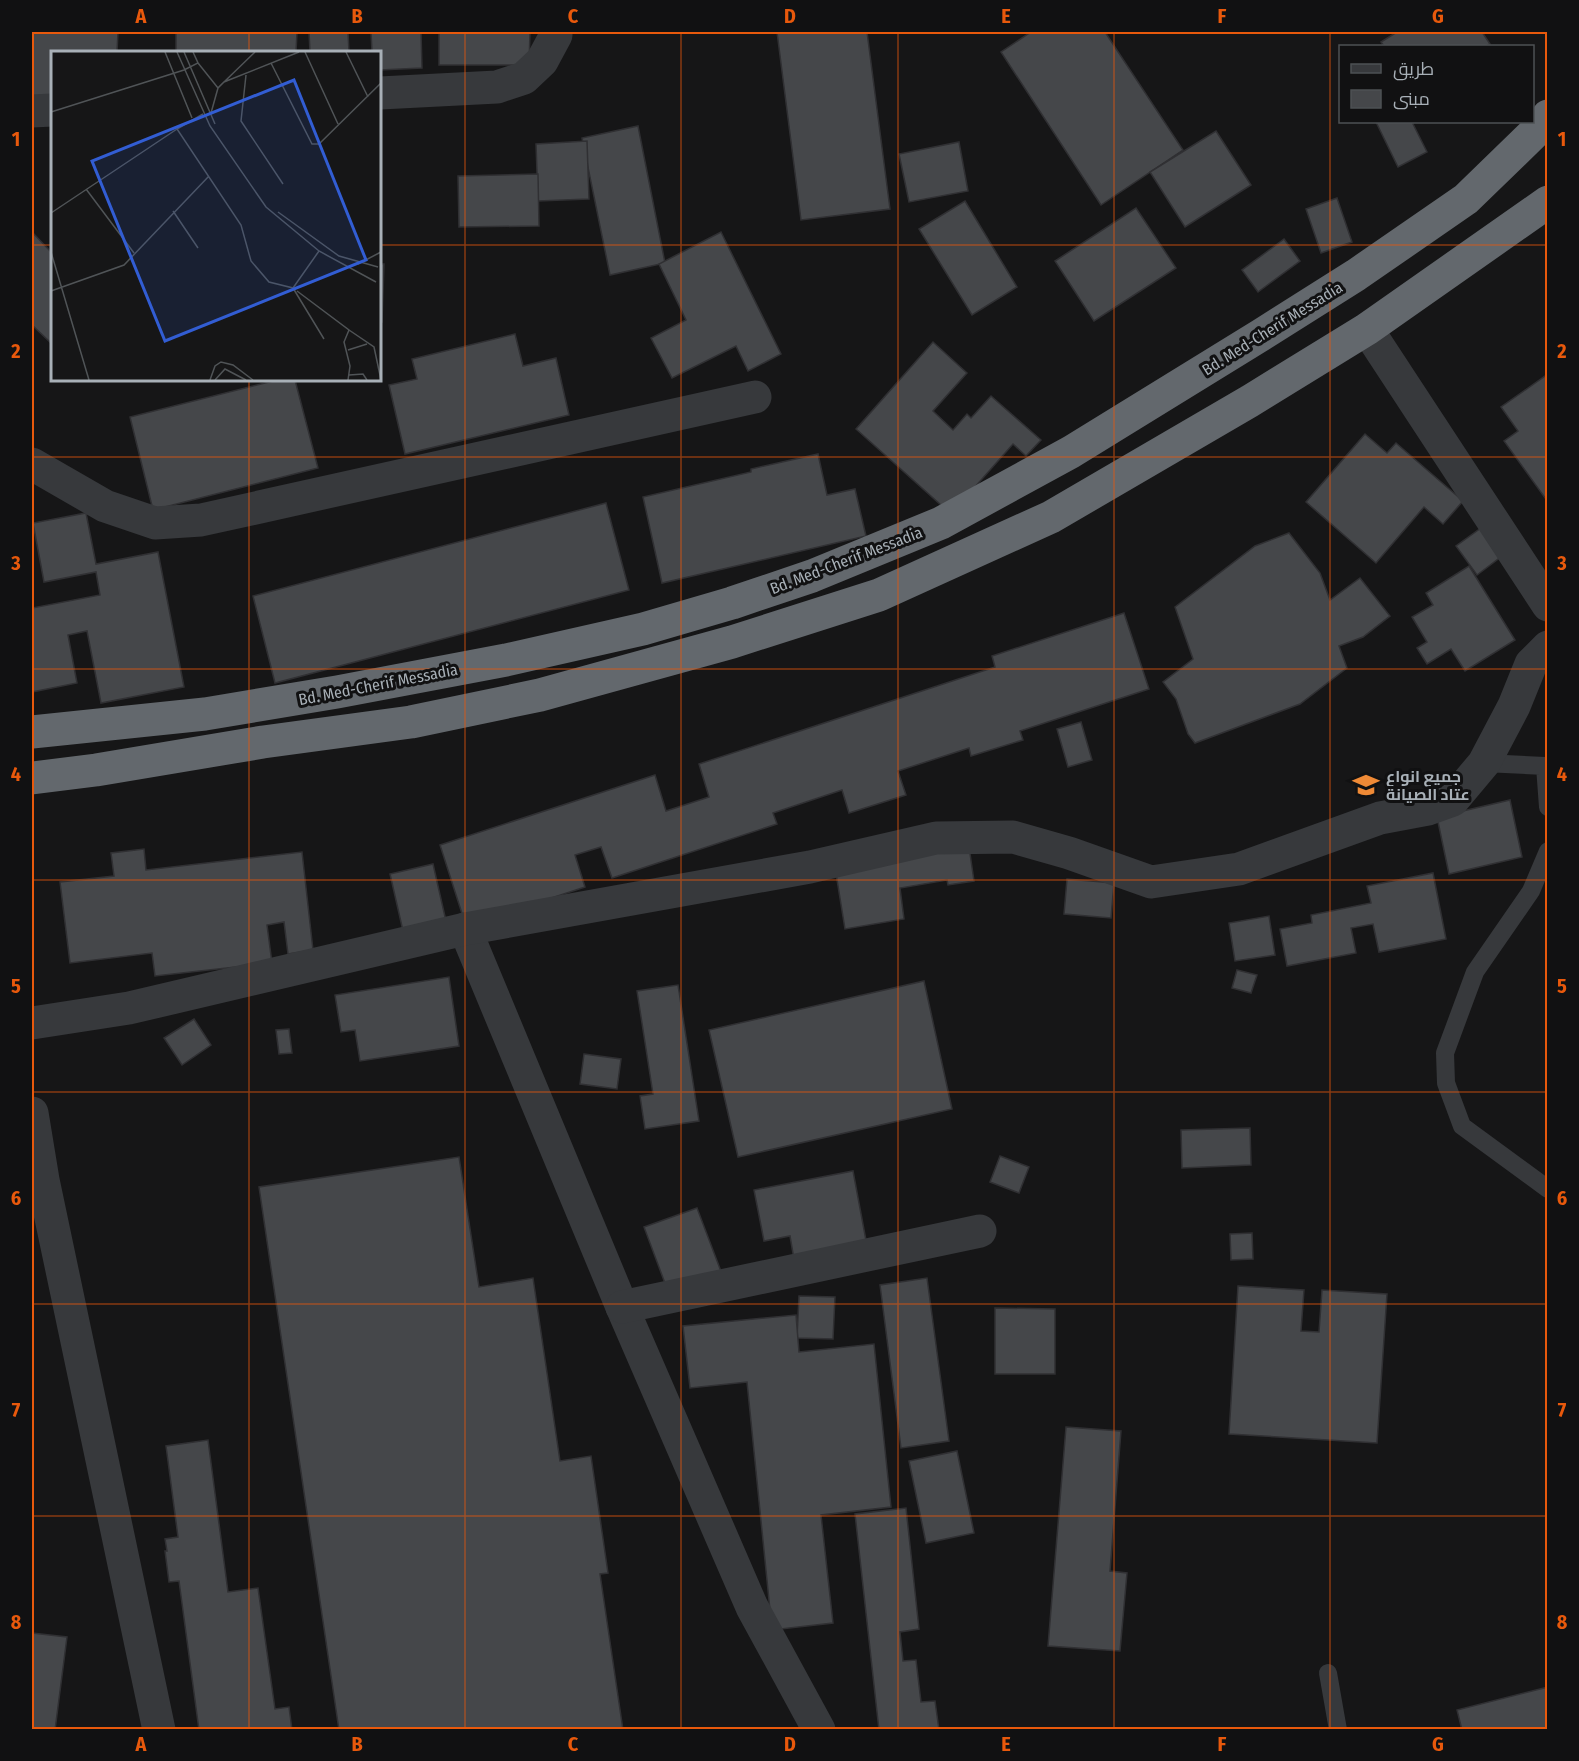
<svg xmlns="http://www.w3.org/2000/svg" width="1579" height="1761" viewBox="0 0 1579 1761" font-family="'Fira Sans Condensed',Cairo,sans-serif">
  <rect width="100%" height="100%" fill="#161617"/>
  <!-- building -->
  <g fill="#45474a" stroke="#303033" stroke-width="1.5">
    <polygon points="32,32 118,32 117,52 52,52 52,99 32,97"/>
    <polygon points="176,32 297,32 296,52 176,52"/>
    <polygon points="309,32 348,32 349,52 310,52"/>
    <polygon points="371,32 421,32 422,68 380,70 380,52 372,52"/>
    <polygon points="439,32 530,32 529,65 439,65"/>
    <polygon points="777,32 867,32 890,209 801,220"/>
    <polygon points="1031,32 1105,32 1183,150 1101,205 1001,52"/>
    <polygon points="1397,32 1482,32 1490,44 1486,46 1384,46 1381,42"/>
    <polygon points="1376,122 1412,122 1427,152 1398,167"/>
    <polygon points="638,126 665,263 610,275 582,138"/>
    <polygon points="1216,131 1251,185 1185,227 1150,172"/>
    <polygon points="587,141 589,199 538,201 536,144"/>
    <polygon points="959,142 968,191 909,202 899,154"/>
    <polygon points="538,174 539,226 459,227 458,176"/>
    <polygon points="1337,198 1352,242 1321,253 1306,209"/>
    <polygon points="965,201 1017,287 972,315 919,229"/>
    <polygon points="1136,208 1176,268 1094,321 1055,261"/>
    <polygon points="32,232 52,253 52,339 50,342 32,325"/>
    <polygon points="721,232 781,354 748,371 736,346 672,378 651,338 686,320 659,264"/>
    <polygon points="1284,239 1300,261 1258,292 1242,270"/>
    <polygon points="380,264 384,264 382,322 380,322"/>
    <polygon points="515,334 523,366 556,358 569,415 405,454 389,385 417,379 412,359"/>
    <polygon points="933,342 967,373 933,411 953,430 967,414 971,418 991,396 1041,440 1026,456 1013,444 951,514 856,429"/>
    <polygon points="1548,374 1548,502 1504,441 1518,431 1501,407"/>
    <polygon points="277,380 295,380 318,468 153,510 130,417"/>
    <polygon points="1365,434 1387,453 1396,443 1463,501 1443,524 1424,507 1376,563 1306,502"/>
    <polygon points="818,454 827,495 855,489 866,536 662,583 643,497 751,472 751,469"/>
    <polygon points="606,503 629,590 275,683 253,596"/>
    <polygon points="86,513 96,564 158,552 184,687 101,703 87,631 68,635 77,683 32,692 32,608 100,595 96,572 44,582 33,523"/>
    <polygon points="1481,528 1502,556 1477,575 1456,546"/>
    <polygon points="1289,533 1320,573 1330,600 1360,578 1390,616 1363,637 1339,646 1347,668 1300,704 1195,743 1188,734 1176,699 1163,682 1193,659 1175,607 1255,546"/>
    <polygon points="1469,566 1515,640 1465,671 1451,649 1427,664 1417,648 1427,642 1412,617 1433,605 1426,593"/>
    <polygon points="1124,613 1149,689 1020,731 1023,740 971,756 969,748 898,771 906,795 849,813 842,790 773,813 777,824 612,878 601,847 575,855 585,887 466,926 440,845 655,775 666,811 709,797 699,764 995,667 992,656"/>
    <polygon points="1081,722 1092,760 1068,767 1057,729"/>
    <polygon points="1510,800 1522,857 1449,874 1437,817"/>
    <polygon points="967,833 974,881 948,885 947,880 900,888 904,919 845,929 833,855"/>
    <polygon points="144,849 146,870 302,852 313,950 288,954 284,922 267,925 272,963 155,976 152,953 70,963 60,882 114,876 111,853"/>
    <polygon points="433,864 446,921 403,931 390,874"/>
    <polygon points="1433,873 1446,939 1379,952 1373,924 1351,928 1356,953 1287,966 1280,929 1312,923 1311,915 1371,903 1367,886"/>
    <polygon points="1067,879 1114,883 1111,918 1064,914"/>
    <polygon points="1269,916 1275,955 1235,961 1229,923"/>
    <polygon points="1237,970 1257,975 1251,993 1232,988"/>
    <polygon points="449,977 459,1046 360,1061 355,1030 341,1032 335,995"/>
    <polygon points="924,981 952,1109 738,1157 709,1030"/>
    <polygon points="678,985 699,1121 645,1129 640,1096 653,1094 637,991"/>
    <polygon points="194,1019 211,1045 182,1065 164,1038"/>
    <polygon points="289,1029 292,1053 279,1054 276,1030"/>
    <polygon points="584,1054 621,1059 617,1089 580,1084"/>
    <polygon points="1250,1128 1251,1165 1182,1168 1181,1130"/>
    <polygon points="1000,1156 1029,1167 1019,1193 990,1182"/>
    <polygon points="459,1157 479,1287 533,1278 560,1461 591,1456 608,1573 600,1574 623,1730 339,1730 259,1187"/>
    <polygon points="853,1171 868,1251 795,1265 790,1236 764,1241 754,1190"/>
    <polygon points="697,1208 722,1274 669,1294 644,1227"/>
    <polygon points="1252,1233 1253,1259 1231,1260 1230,1234"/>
    <polygon points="927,1278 949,1441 901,1448 880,1285"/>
    <polygon points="1238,1286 1304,1290 1301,1331 1319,1332 1322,1290 1387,1294 1377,1443 1229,1434"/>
    <polygon points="799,1296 835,1297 833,1339 797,1338"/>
    <polygon points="995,1308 1055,1309 1055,1374 995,1374"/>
    <polygon points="796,1315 799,1352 874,1344 891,1507 821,1515 833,1623 772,1630 747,1382 690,1388 683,1326"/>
    <polygon points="1066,1427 1121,1431 1110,1571 1127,1573 1120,1651 1048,1646"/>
    <polygon points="208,1440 228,1592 258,1588 275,1709 289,1707 292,1730 199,1730 179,1581 169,1582 165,1551 167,1551 165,1539 178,1537 166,1446"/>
    <polygon points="957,1451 974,1533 926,1543 909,1461"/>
    <polygon points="906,1508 919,1629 900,1632 903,1661 916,1660 921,1702 935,1701 939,1730 879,1730 855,1514"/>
    <polygon points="32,1633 67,1637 55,1730 32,1730"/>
    <polygon points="1548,1687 1548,1730 1462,1730 1457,1710"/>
  </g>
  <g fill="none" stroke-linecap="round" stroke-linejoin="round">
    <!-- lane -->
    <g stroke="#37393c" stroke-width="18">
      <polyline points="1484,763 1545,766 1548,807"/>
      <polyline points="1548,851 1531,891 1475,972 1445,1053 1446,1083 1462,1126 1548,1189"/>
      <polyline points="1328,1673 1338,1730"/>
    </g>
    <!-- street -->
    <g stroke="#37393c" stroke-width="33">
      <polyline points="380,93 497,87 524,78 542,61 556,35 556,32"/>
      <polyline points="32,111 52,110"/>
      <polyline points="1367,329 1548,605"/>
      <polyline points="32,464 105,506 155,523 201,520 755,397"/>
      <polyline points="465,929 622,1307 752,1607 819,1730"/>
      <polyline points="32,1023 129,1008 465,929 810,867 936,838 1013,837 1069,853 1151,882 1239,869 1380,818 1428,809 1453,800 1484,763 1514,706 1531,664 1548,647"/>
      <polyline points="32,1113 43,1180 159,1730"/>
      <polyline points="622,1307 980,1231"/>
    </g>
    <!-- highway -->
    <g stroke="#63686d" stroke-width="33">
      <polyline points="32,732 205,714 337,692 506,660 643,629 732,603 812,576 941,523 1071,452 1261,335 1356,275 1466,199 1536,131 1548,116"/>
      <polyline points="32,778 96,770 263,742 411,722 540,695 732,642 879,595 1051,517 1250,401 1367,329 1548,202"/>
    </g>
  </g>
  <!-- grid -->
  <path fill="none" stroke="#e8590c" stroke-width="1.5" stroke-opacity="0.55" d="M249 32V52M465 32V1730M681 32V1730M898 32V1730M1114 32V1730M1330 32V1730M32 245H52M380 245H1548M249 380V1730M32 457H1548M32 669H1548M32 880H1548M32 1092H1548M32 1304H1548M32 1516H1548"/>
  <!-- icons -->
  <defs>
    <g id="school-bare" transform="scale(2.07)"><path d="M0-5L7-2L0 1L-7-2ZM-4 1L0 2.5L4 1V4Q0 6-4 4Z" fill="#ef8a36" stroke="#111112" stroke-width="2.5" paint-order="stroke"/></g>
  </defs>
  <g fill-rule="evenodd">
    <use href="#school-bare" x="1366" y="785"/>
  </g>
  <g text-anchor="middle" stroke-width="6" stroke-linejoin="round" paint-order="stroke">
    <!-- street labels -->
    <g font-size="16" fill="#a8b0b7" stroke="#111112">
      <text transform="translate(1272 328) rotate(-32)" y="6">Bd. Med-Cherif Messadia</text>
      <text transform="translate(846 560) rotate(-21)" y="6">Bd. Med-Cherif Messadia</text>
      <text transform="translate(378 684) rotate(-11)" y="6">Bd. Med-Cherif Messadia</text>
    </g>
    <!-- poi labels -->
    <g font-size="16" font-weight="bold" fill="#a8b0b7" stroke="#111112" text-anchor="start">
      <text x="1386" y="782">جميع انواع<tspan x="1386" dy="18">عتاد الصيانة</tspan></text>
    </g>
  </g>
  <!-- overview -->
  <g transform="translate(51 51)">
    <rect width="330" height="330" fill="#161617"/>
    <path fill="none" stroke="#505457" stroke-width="1.5" d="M114 1 141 67M126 1 159 75 215 156 268 200 325 231M133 1 164 73M254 1 287 73M295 1 317 46M147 12 167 37M220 12 261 93H268L330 32M195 24 190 70 232 133M173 31 204 1M0 61 133 19 147 12 142 1M160 62 167 37 173 31 248 1M152 63 126 78 190 174 200 210 218 231 242 237 273 288M35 138 83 202M122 160 147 197M227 161 288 205 327 216M0 162 126 78M0 201 38 329M307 213 330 201M242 237 268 200M0 240 73 214 158 125M246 240 298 279 293 291 299 315 297 329M298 279 323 296 330 329M297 299 316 293M298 324 312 323 316 329M159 329 164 315 170 311 182 314 202 329M164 329 174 318 195 329"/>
    <path fill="#325dd3" fill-opacity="0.15" stroke="#325dd3" stroke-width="3" d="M243 29 315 209 114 290 41 110Z"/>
    <rect width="330" height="330" fill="none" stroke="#a8b0b7" stroke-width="3"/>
  </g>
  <!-- border -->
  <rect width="1579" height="1761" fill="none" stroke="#111112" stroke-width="66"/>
  <!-- legend -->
  <rect x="1339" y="45" width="195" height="78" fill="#111112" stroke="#4d5154" stroke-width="1.5"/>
  <rect x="1351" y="64" width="30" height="9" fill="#37393c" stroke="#4d5154" stroke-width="1.5"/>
  <text x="1393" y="75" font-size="18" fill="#a8b0b7">طريق</text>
  <rect x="1351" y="90" width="30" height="18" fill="#45474a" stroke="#4d5154" stroke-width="1.5"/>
  <text x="1393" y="105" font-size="18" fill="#a8b0b7">مبنى</text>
  <rect x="33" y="33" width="1513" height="1695" fill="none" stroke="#e8590c" stroke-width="2"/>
  <g font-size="20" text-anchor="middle" font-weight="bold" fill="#e8590c">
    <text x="141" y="23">A</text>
    <text x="357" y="23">B</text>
    <text x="573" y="23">C</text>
    <text x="790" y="23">D</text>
    <text x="1006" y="23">E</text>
    <text x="1222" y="23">F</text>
    <text x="1438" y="23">G</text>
    <text x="16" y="146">1</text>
    <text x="1562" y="146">1</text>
    <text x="16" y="358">2</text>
    <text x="1562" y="358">2</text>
    <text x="16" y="570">3</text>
    <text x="1562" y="570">3</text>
    <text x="16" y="781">4</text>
    <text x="1562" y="781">4</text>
    <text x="16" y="993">5</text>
    <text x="1562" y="993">5</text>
    <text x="16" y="1205">6</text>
    <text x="1562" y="1205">6</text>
    <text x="16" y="1417">7</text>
    <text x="1562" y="1417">7</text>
    <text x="16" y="1629">8</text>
    <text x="1562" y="1629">8</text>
    <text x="141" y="1751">A</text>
    <text x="357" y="1751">B</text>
    <text x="573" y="1751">C</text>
    <text x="790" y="1751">D</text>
    <text x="1006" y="1751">E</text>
    <text x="1222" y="1751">F</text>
    <text x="1438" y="1751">G</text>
  </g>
</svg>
